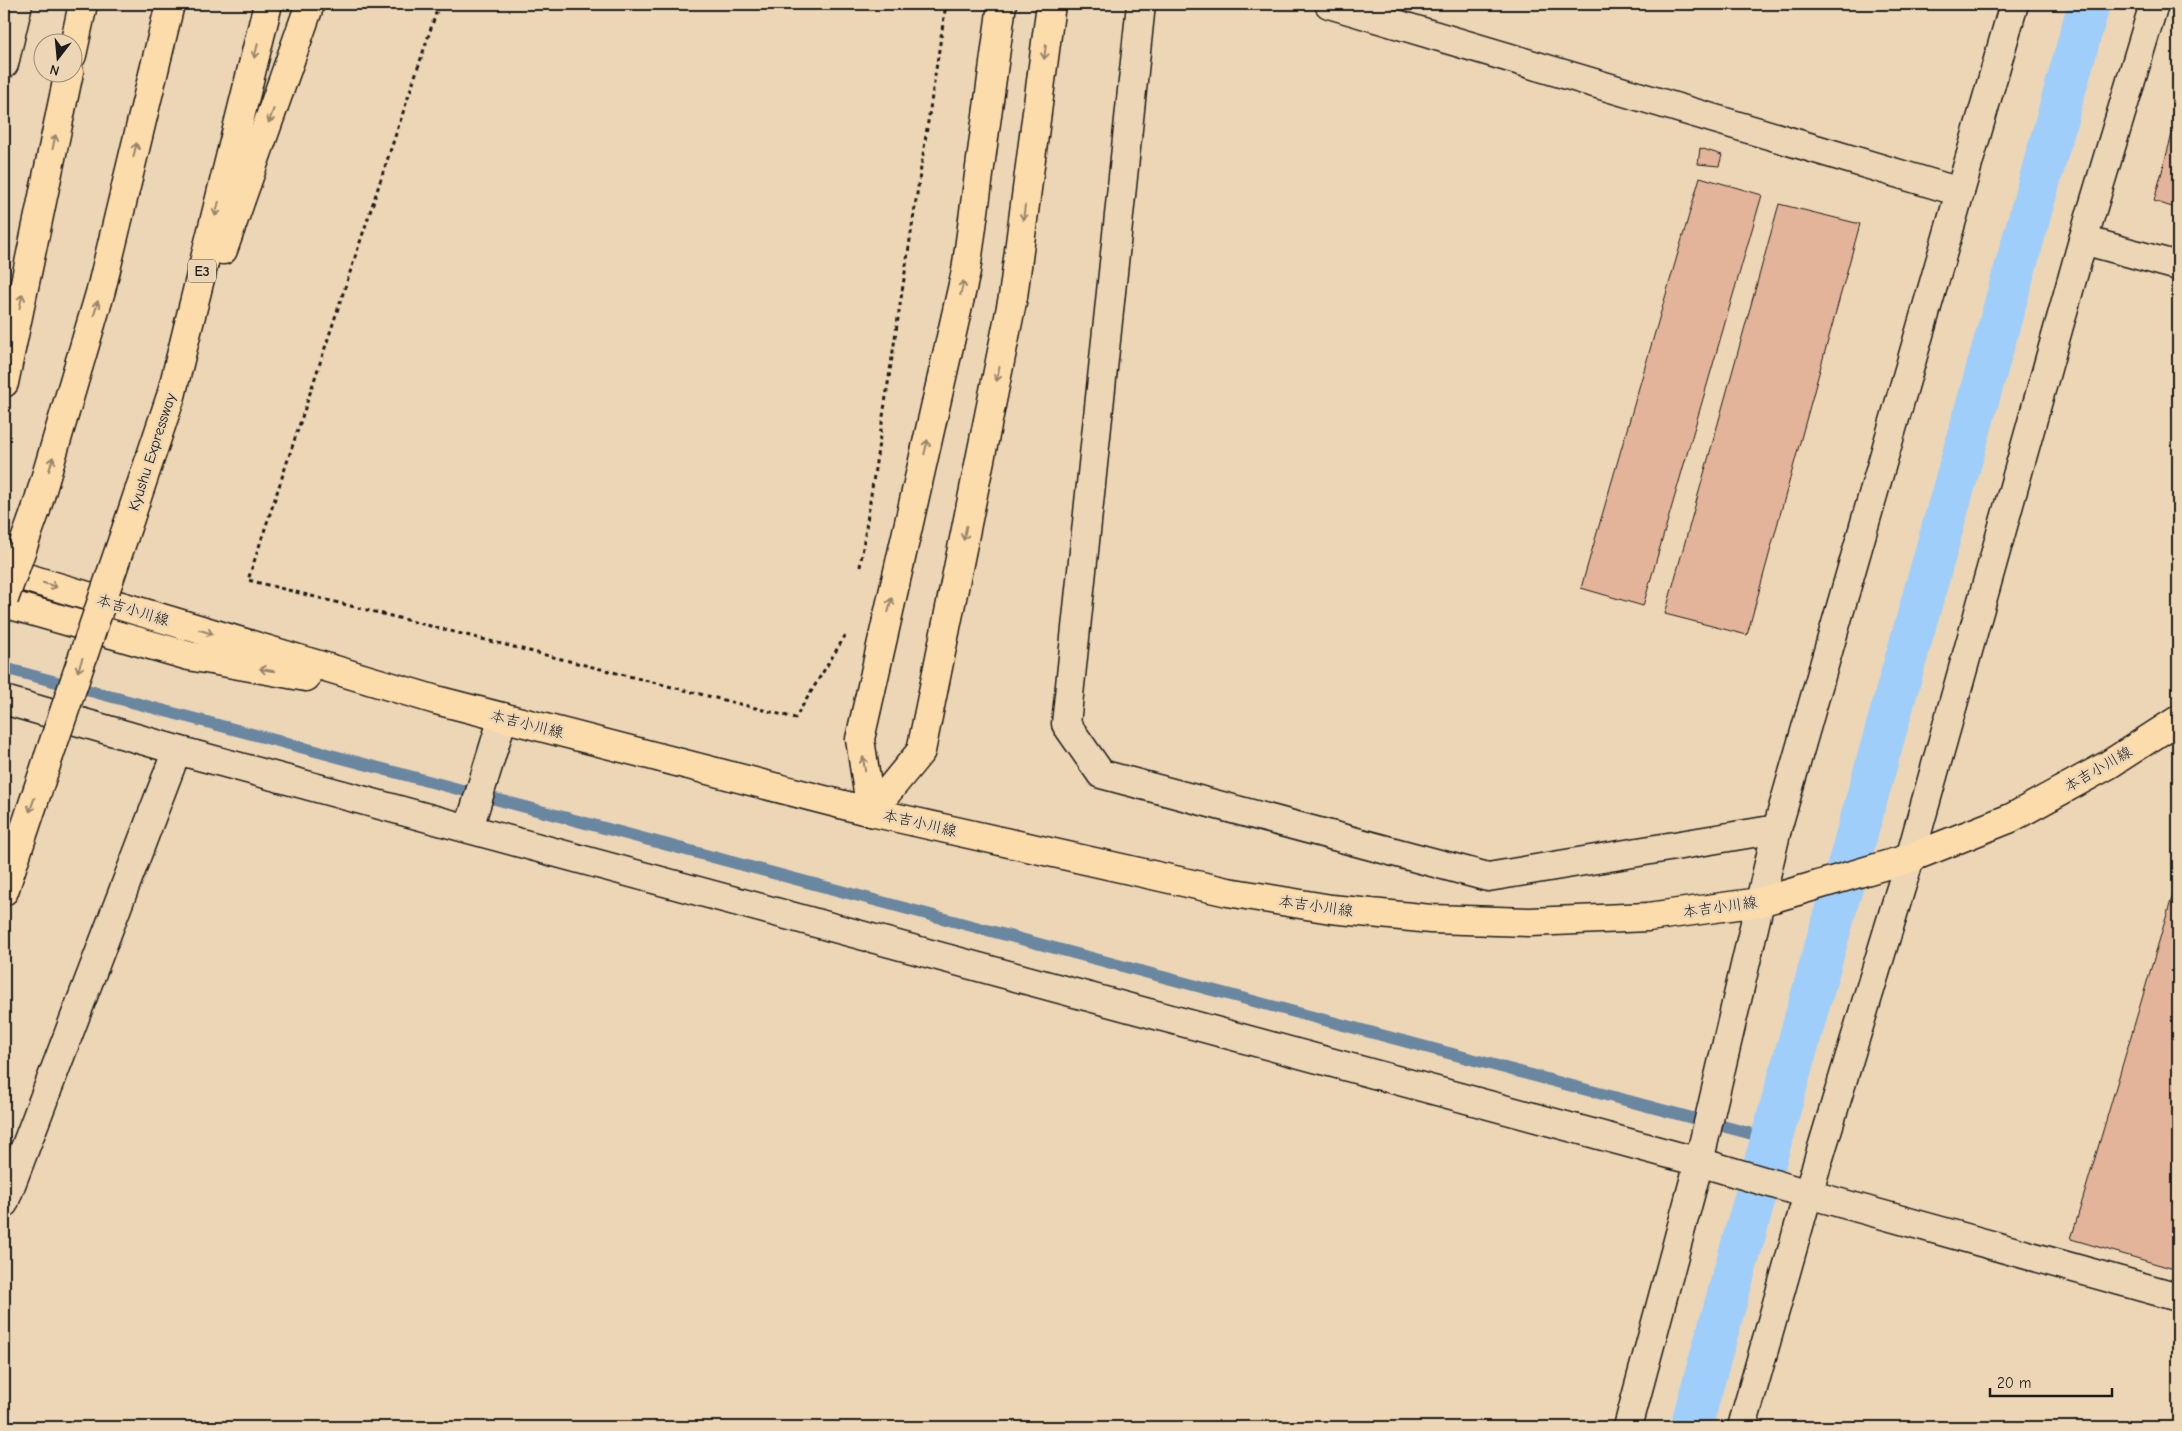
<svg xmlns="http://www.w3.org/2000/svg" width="2182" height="1431" viewBox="0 0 2182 1431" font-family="'Comic Neue','Klee One',sans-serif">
  <rect width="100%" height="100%" fill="#edd6b5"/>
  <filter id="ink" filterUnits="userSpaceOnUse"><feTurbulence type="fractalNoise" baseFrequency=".02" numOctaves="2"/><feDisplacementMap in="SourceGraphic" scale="10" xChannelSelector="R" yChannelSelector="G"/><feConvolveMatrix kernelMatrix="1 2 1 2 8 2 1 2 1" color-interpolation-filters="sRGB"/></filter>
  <g filter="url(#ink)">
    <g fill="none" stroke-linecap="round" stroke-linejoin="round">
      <!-- stream -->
      <polyline stroke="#6b87a2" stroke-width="12" points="4,668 1771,1139"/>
      <!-- canal -->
      <polyline stroke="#a0cefb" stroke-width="42" points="1691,1427 2089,4"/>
    </g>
    <!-- building -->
    <g fill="#e3b49a" stroke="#1c1c1c">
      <polygon points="2178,112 2178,209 2154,201"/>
      <polygon points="1700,148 1722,155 1719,166 1698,164"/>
      <polygon points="1700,177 1762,195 1643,606 1581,588"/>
      <polygon points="1779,204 1860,224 1747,635 1665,614"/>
      <polygon points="2178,877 2178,1256 2174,1269 2071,1239"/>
    </g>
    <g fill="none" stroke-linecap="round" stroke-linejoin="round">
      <!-- minor casing -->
      <g stroke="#1c1c1c" stroke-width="31">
        <g id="minor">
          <polyline points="1141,4 1066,724 1101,774 1488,877 1777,829"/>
          <polyline points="1329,4 1960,192"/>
          <polyline points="4,64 18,4"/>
          <polyline points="2083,240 2178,266"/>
          <polyline points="4,700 177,750 1699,1162 1808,1194 2178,1297"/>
          <polyline points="469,828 503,717"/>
          <polyline points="4,1203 177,750"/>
          <polyline points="1628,1427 1699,1162 1777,829 2014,4"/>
          <polyline points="1742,1427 1808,1194 1910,858 2083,240 2154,4"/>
        </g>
      </g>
      <!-- major casing -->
      <g stroke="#1c1c1c" stroke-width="31">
        <g id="major">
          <polyline points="4,571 436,700 871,812 1228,892 1331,909 1431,919 1530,922 1648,917 1760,902 1910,858 2011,818 2108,765 2178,720"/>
          <polyline points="4,603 189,656 306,677"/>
        </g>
      </g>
      <!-- highway casing -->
      <g stroke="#1c1c1c" stroke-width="31">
        <g id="highway">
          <polyline points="72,55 83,4"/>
          <polyline points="223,250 310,4"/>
          <polyline points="4,383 69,72"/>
          <polyline points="36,510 101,290 170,4"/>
          <polyline points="124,536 171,396 268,4"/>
          <polyline points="871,812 921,751 1013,297 1051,4"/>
          <polyline points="871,812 860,739 966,271 1002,4"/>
          <polyline points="4,891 48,759"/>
        </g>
      </g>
      <!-- path -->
      <g stroke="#1c1c1c" stroke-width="3" stroke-dasharray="4 4" stroke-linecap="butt">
        <polyline points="439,4 248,580 795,718 845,636"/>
        <polyline points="860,567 946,4"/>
      </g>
      <!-- minor -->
      <use href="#minor" stroke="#edd6b5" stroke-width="28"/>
      <!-- major -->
      <use href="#major" stroke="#fddcac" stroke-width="28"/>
      <!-- highway -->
      <use href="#highway" stroke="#fddcac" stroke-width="28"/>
      <!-- highway-bridge casing -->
      <g stroke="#1c1c1c" stroke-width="31" stroke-linecap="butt">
        <g id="highway-bridge">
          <polyline points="4,599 36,510"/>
          <polyline points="48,759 124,536"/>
        </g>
      </g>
      <!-- highway-bridge -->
      <use href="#highway-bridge" stroke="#fddcac" stroke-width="28"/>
    </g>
    <!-- one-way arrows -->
    <defs><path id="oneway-shaft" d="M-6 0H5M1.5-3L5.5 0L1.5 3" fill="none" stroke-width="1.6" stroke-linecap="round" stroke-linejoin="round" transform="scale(1.25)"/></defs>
    <g stroke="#98866b">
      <use href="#oneway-shaft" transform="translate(256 51) rotate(104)"/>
      <use href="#oneway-shaft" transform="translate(1045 52) rotate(97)"/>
      <use href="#oneway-shaft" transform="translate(271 116) rotate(110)"/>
      <use href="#oneway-shaft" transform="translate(54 142) rotate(-78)"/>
      <use href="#oneway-shaft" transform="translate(135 150) rotate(-77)"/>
      <use href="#oneway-shaft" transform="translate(217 209) rotate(104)"/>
      <use href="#oneway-shaft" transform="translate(1024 213) rotate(97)"/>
      <use href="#oneway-shaft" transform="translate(962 288) rotate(-77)"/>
      <use href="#oneway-shaft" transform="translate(21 301) rotate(-78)"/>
      <use href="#oneway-shaft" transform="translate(96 308) rotate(-74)"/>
      <use href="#oneway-shaft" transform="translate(998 374) rotate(101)"/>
      <use href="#oneway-shaft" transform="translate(926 447) rotate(-77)"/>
      <use href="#oneway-shaft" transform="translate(51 464) rotate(-74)"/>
      <use href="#oneway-shaft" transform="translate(965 533) rotate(101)"/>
      <use href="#oneway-shaft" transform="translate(50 585) rotate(17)"/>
      <use href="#oneway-shaft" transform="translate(890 605) rotate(-77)"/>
      <use href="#oneway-shaft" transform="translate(206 632) rotate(17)"/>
      <use href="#oneway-shaft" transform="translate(80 665) rotate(109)"/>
      <use href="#oneway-shaft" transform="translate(267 670) rotate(-170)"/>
      <use href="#oneway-shaft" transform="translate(864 764) rotate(-99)"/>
      <use href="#oneway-shaft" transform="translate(32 805) rotate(109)"/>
    </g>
  </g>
  <g text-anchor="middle" stroke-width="5" stroke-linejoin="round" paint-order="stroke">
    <!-- shield labels -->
    <rect fill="#edd6b5" stroke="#5b544a" stroke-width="1" x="188" y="259.5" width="28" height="23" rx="4"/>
    <g font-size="14" font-weight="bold" fill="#1c1c1c">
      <text x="202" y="276">E3</text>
    </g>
    <!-- street labels -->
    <g font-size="15" fill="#1c1c1c" stroke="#edd6b5">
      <text transform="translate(152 452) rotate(-72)" y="5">Kyushu Expressway</text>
      <text transform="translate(133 610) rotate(17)" y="5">本吉小川線</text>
      <text transform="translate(527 724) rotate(14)" y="5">本吉小川線</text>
      <text transform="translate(2098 769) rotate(-30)" y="5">本吉小川線</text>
      <text transform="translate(920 823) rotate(13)" y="5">本吉小川線</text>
      <text transform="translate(1316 906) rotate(8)" y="5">本吉小川線</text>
      <text transform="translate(1720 907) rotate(-8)" y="5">本吉小川線</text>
    </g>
  </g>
  <!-- margin -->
  <rect width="2182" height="1431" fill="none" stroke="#edd6b5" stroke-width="20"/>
  <rect x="10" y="10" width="2162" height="1411" fill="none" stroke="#1c1c1c" stroke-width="2" filter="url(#ink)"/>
  <!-- north arrow -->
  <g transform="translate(58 58) rotate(196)"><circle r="24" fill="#edd6b5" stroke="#998c78"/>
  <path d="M0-4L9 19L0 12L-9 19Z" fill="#1c1c1c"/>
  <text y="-8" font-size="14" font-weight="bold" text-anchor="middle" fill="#1c1c1c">N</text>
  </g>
  <!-- scale -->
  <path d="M1990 1388v8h122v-8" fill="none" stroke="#1c1c1c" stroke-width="2.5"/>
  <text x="1997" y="1388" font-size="15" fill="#1c1c1c" stroke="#edd6b5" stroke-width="4" paint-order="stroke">20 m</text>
</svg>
